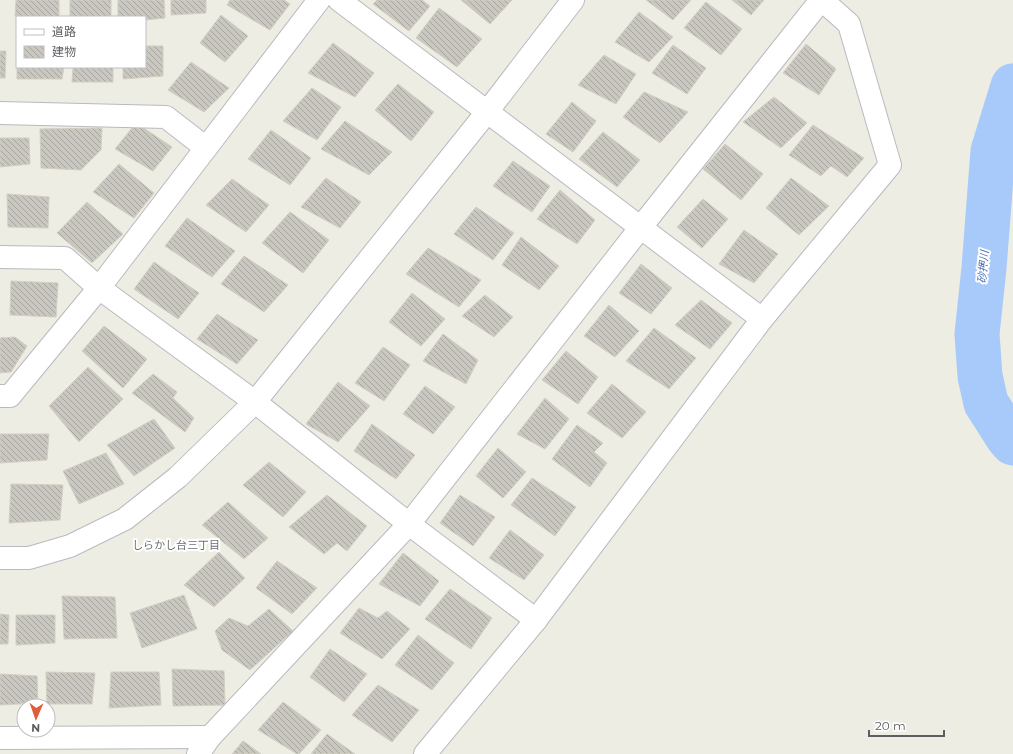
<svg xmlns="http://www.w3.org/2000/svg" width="1013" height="754" viewBox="0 0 1013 754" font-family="Montserrat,'Noto Sans JP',sans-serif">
  <defs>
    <pattern id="building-back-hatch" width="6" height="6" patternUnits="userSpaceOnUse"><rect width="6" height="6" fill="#c9c7c0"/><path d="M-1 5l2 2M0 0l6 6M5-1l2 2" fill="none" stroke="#a6a5a0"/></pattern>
  </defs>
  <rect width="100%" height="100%" fill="#edede4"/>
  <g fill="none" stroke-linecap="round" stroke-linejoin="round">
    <!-- river -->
    <polyline stroke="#a7cafa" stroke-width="45" points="1013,86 993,151 984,268 977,334 980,376 986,403 1007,436 1013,443"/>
  </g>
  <!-- building -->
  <g fill="url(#building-back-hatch)" stroke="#d2cfc2">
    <polygon points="16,0 59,0 59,17 15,16"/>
    <rect x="70" y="0" width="41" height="17"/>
    <polygon points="118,0 164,0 165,18 145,20 145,17 118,17"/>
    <polygon points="171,0 206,0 206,13 171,15"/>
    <polygon points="230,0 284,0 290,4 270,30 227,5"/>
    <polygon points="377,0 422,0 430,6 409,31 373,4"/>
    <polygon points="461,0 512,0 490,24"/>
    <polygon points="646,0 691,0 673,20"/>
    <polygon points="732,0 764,0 751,15"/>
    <polygon points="706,2 742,29 721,55 684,28"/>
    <polygon points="439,8 482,39 457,67 416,38"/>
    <polygon points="639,12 673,37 649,62 615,42"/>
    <polygon points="221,15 248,36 225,62 200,43"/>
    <polygon points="333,43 374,73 355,97 308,73"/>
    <polygon points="806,44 836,69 819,95 783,73"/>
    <polygon points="673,45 706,68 687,94 652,73"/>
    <polygon points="145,46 163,46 163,76 123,79 123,67 145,67"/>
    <polygon points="17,50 17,67 64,67 62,79 17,79"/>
    <polygon points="0,51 6,51 5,78 0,78"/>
    <polygon points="604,55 636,74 616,104 578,85"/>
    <polygon points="191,62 229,88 204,112 168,90"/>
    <polygon points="73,67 113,67 113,82 72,82"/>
    <polygon points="398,84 434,112 411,141 375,110"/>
    <polygon points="312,88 341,107 317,140 283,121"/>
    <polygon points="644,92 688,112 660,143 623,117"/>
    <polygon points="774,97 807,123 781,148 743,122"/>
    <polygon points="572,102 596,121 573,152 546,134"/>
    <polygon points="345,121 392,152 369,175 321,149"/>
    <polygon points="136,123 172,147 153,171 115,149"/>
    <polygon points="813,125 864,158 847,177 831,166 821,176 789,155"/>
    <polygon points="102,128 101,150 81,170 41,168 40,129"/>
    <polygon points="271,130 311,158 290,185 248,159"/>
    <polygon points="603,132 640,160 617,187 579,159"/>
    <polygon points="0,138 29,138 30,164 0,167"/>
    <polygon points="725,144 763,174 741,200 703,169"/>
    <polygon points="513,161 550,186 532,212 493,186"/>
    <polygon points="119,164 154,193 134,218 93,192"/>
    <polygon points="326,178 361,202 340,228 301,207"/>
    <polygon points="791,178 829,206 799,235 766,208"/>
    <polygon points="232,179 269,205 246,232 206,205"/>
    <polygon points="560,190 595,220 577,244 537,219"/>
    <polygon points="7,194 49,197 48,228 8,227"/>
    <polygon points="703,199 728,219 702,248 677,227"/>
    <polygon points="87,202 123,234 92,263 57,233"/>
    <polygon points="476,207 514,233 493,260 454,234"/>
    <polygon points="290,212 329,240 303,273 262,243"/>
    <polygon points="187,218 235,251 212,277 165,246"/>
    <polygon points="744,230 778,254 754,283 719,264"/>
    <polygon points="521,237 559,266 539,290 502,265"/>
    <polygon points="428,248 481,280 459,307 406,274"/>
    <polygon points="244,256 288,285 264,312 221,284"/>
    <polygon points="154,262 199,293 178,319 134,289"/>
    <polygon points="641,264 672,288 651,314 619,293"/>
    <polygon points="11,281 58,283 56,317 10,315"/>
    <polygon points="412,293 445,319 421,346 389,322"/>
    <polygon points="485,295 513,317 494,337 462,316"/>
    <polygon points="701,300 732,323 710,349 675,325"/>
    <polygon points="609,305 639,331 615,357 584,336"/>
    <polygon points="217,314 258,340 237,364 197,339"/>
    <polygon points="104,326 147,359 123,388 82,351"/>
    <polygon points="654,328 696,358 669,389 626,361"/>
    <polygon points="443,334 478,360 466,384 423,361"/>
    <polygon points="15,337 27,346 11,372 0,373 0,338"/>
    <polygon points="383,347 410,365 384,401 355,383"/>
    <polygon points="566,351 598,377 578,404 542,380"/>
    <polygon points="88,367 123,399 79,442 49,406"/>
    <polygon points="153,374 177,392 173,398 194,418 185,432 132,393"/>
    <polygon points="338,382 370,406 338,442 306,424"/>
    <polygon points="612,384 646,412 622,438 587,413"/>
    <polygon points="425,386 455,407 433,434 403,414"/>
    <polygon points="545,398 569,419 545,449 517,434"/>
    <polygon points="154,419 175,448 134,476 107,445"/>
    <polygon points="372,424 415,455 396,479 354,451"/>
    <polygon points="577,425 603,443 594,452 607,463 590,487 552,459"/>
    <polygon points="0,434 49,434 47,460 0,463"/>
    <polygon points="498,448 526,472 503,498 476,476"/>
    <polygon points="106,453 124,484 79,504 63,471"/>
    <polygon points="269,462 306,492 283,517 243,485"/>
    <polygon points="532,478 576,507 555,536 511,505"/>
    <polygon points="11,484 63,485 60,520 9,523"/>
    <polygon points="327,495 367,526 347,551 337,543 324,554 289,527"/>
    <polygon points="460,495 495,517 473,546 440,523"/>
    <polygon points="228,502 268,538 244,559 202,525"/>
    <polygon points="510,530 544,555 524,580 489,558"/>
    <polygon points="219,552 245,578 214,607 184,585"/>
    <polygon points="403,553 439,581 420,606 379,584"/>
    <polygon points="277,561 317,588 292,614 256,588"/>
    <polygon points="450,589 492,618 471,649 425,619"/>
    <polygon points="184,595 197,629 142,648 130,613"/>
    <polygon points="62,596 115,597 117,638 64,639"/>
    <polygon points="359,608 378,618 387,611 410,629 382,659 340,633"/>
    <polygon points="269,609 293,631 250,670 222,650 215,631 229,618 248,626"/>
    <polygon points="0,614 9,615 8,644 0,644"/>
    <polygon points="16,615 55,615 55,643 16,645"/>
    <polygon points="418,635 454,663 432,690 395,665"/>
    <polygon points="330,649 367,674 344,702 310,677"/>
    <polygon points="172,669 224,671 225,705 173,706"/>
    <polygon points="46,672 95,673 92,704 47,704"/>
    <polygon points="111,672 159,672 161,705 109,708"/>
    <polygon points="0,674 37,676 38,703 0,705"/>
    <polygon points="378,685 419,710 392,742 352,715"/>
    <polygon points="283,702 321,730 299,754 297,754 258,730"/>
    <polygon points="327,734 355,754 311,754"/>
    <polygon points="243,741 261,754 232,754"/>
  </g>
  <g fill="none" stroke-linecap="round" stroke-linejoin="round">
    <!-- minor casing -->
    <g stroke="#b9babf" stroke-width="24">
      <g id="minor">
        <polyline points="339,0 762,319"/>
        <polyline points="0,113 166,117 206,148 99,288 10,396 0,396"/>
        <polyline points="206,148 319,0"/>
        <polyline points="0,257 65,258 99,288 255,402 409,524 536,620"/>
        <polyline points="0,738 210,737"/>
        <polyline points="198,754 210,737 409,524 641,227 821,0"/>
        <polyline points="425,754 536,620 762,319 890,165 849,24 822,0"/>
      </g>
    </g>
    <!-- tertiary casing -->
    <g stroke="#b9babf" stroke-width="24">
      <polyline id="tertiary" points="0,558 29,558 70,546 125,519 178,477 255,402 487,112 573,0"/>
    </g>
    <!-- minor -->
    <use href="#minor" stroke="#fff" stroke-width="22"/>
    <!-- tertiary -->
    <use href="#tertiary" stroke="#fff" stroke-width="22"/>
  </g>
  <g text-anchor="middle" stroke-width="4" stroke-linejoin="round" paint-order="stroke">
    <!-- water labels -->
    <g font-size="11" font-style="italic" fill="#4b72bc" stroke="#fff">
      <text transform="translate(983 267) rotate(-85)" y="4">砂押川</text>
    </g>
    <!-- neighbourhood labels -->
    <g font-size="11" fill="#6d7075" stroke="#fff">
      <text x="176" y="549">しらかし台三丁目</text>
    </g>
  </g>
  <!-- legend -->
  <rect x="16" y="16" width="130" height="52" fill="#ffffff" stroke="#bebfc1"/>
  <rect x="24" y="29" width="20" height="6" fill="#ffffff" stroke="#bebfc1"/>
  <text x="52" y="36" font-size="12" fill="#5c5e63">道路</text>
  <rect x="24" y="46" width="20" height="12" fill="url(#building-back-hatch)" stroke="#bebfc1"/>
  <text x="52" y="56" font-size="12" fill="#5c5e63">建物</text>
  <!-- north arrow -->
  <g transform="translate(36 718) rotate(182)"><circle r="19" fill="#ffffff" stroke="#bebfc1"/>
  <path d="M0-3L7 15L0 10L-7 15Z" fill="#df5d38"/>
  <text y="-6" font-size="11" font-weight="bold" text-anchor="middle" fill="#5c5e63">N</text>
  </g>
  <!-- scale -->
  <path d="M869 730v6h75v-6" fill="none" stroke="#5c5e63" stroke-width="2"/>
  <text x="875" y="730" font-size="12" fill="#5c5e63" stroke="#ffffff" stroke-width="3" paint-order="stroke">20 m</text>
</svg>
